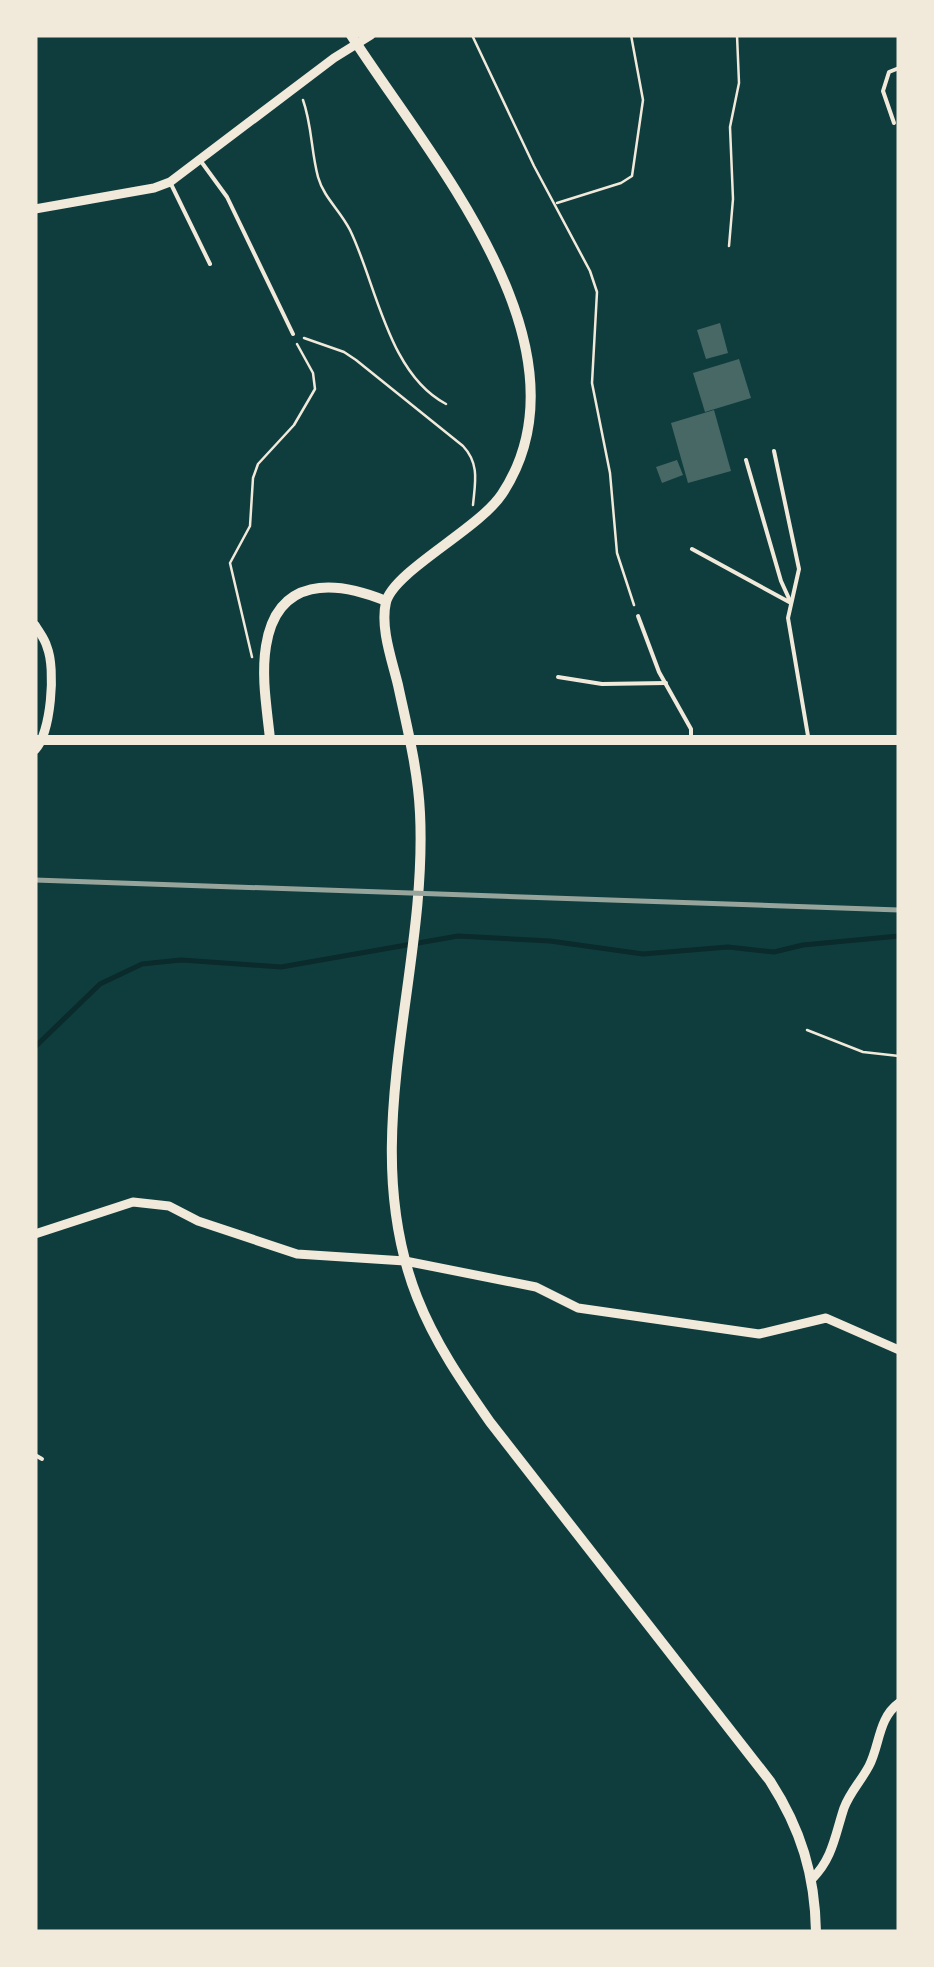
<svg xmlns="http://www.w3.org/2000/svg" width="934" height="1967" viewBox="0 0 934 1967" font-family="'DejaVu Sans',sans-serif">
  <rect width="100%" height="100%" fill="#0f3d3e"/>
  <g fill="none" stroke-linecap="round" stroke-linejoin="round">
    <!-- stream -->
    <polyline stroke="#0a2a2b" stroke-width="5" points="35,1047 100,984 142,964 181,960 281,967 458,936 550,941 643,954 728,947 774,952 803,945 899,936"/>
  </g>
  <!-- building -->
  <g fill="#486865">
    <polygon points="720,323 728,353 706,359 697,330"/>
    <polygon points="739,359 751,398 705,412 693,373"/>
    <polygon points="714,410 731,471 688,483 671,423"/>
    <polygon points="677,460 683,475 662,483 656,467"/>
  </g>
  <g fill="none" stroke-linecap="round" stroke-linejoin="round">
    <!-- path -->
    <g stroke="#f1e9da" stroke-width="2.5">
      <polyline points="472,35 534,166 590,271 597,292 592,383 610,473 617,553 634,605"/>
      <path d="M303 100C312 125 311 151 318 177 324 198 340 210 350 230 376 283 388 374 446 404"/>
      <polyline points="557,203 621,183 632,176 643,100 631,35"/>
      <polyline points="729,246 733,199 730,127 739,83 737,35"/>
      <path d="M304 338 344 352 356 360 463 446C480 464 475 483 473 505"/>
      <polyline points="252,657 230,563 250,526 253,478 258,464 294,425 315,389 313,373 297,344"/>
      <polyline points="807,1030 863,1052 899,1056"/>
    </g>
    <!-- service -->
    <g stroke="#f1e9da" stroke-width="4">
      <polyline points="894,123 883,91 889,72 899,68"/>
      <polyline points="200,160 227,197 293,334"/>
      <polyline points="170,182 210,264"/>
      <polyline points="774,451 799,569 788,618 808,736"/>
      <polyline points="692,549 791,603 781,581 746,460"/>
      <polyline points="638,616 659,672 691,729 691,739"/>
      <polyline points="558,677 602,684 666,683"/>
      <polyline points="35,1455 42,1459"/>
    </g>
    <!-- minor -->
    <g stroke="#f1e9da" stroke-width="9">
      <polyline points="35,209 154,188 170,182 334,58 371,35"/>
      <path d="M35 625C39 632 45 639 47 647 56 669 51 733 35 750"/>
      <polyline points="35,1234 133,1202 169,1206 198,1221 297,1254 405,1261 536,1287 578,1308 759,1334 826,1318 899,1350"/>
      <path d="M812 1879C833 1858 835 1835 844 1808 850 1792 861 1781 869 1766 880 1745 878 1718 899 1703"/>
    </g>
    <!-- tertiary -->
    <g stroke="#f1e9da" stroke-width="10">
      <path d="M351 35C427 154 599 347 502 494 479 529 394 571 386 602 380 628 392 660 398 685 407 727 418 770 420 813 428 975 355 1139 417 1297 435 1343 462 1382 490 1422L770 1781C801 1829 815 1875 816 1932"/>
      <path d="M270 739C267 709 261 677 266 646 277 576 335 580 386 601"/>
      <polyline points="35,740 899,740"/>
    </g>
    <!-- rail -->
    <polyline stroke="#97a49c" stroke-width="5" points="35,880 899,910"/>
  </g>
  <!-- border -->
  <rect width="934" height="1967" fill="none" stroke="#f1e9da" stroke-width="75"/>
</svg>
